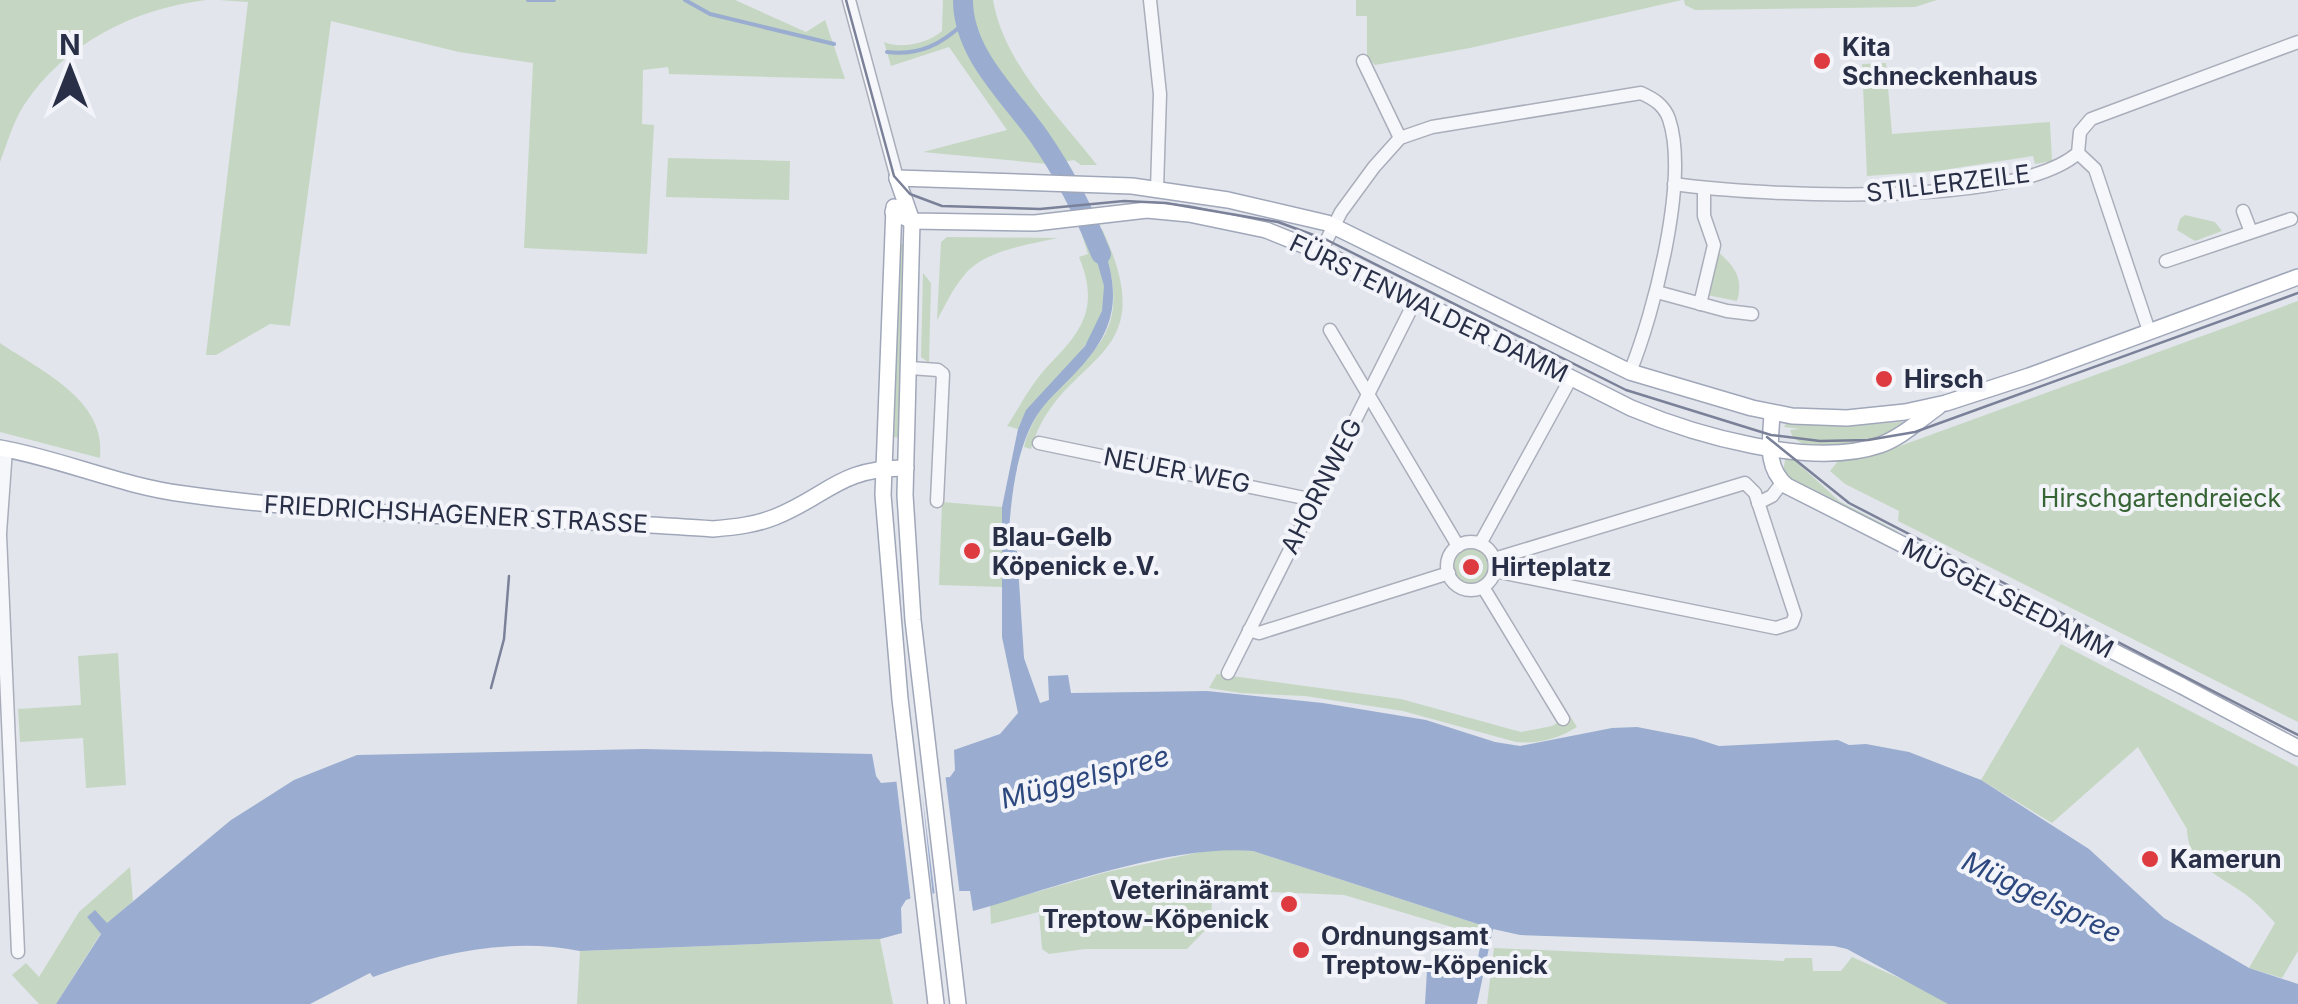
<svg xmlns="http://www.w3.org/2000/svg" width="2298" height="1004" viewBox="0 0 2298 1004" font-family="Inter,sans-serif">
  <rect width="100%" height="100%" fill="#e2e5ec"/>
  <!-- green -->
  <g fill="#c5d7c2">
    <path d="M0 0H206C134 9 65 43 24 105 13 122 7 144 0 162Z"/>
    <polygon points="219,0 735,0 806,32 825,20 845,79 669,74 668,67 643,70 642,124 654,125 647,254 524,248 533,63 459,52 331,21 290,326 270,324 216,355 206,355 248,2"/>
    <path d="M943 0H993C1004 64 1058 115 1097 165H1081L1074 160 1048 164 923 152 1007 130 949 47 891 66 884 42C901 49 927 44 942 31Z"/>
    <polygon points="1356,0 1682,0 1470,48 1375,65 1367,57 1367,16 1356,16"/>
    <polygon points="1684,0 1937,0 1915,7 1695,10 1685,5"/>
    <polygon points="1886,63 1892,134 2050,122 2052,161 2035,164 2033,156 1937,171 1867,176 1862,64"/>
    <polygon points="668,158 790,161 789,200 666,197"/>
    <polygon points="2185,215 2215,222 2222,231 2195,241 2177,230 2180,219"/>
    <path d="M1102 229C1167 367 1060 350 1031 449L1024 447C1050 352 1153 366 1097 230Z"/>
    <path d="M1089 233C1093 249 1102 268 1104 286 1110 349 1040 378 1018 429L1007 426C1019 408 1031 384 1047 367 1082 331 1100 308 1079 257L1088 254 1082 235Z"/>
    <path d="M947 237 1058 238C1027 245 982 250 962 278 952 290 945 306 937 320L941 242Z"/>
    <polygon points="898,244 907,244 900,438 894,437"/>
    <path d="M1716 250C1734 266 1744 277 1737 301L1707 295Z"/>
    <polygon points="923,273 931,283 929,363 921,357"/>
    <polygon points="2298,301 2298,722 1898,521 1899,511 1845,484 1830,471 1839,460 1889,450"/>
    <path d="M0 343C41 371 107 400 100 458L0 432Z"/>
    <path d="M1913 421C1897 429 1879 442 1862 446 1842 451 1795 452 1790 430L1800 429 1784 427 1786 423 1849 426Z"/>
    <polygon points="1786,456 1790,456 1839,501 1897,531 1901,538 1790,479 1783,471"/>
    <polygon points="942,502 1002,507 1003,587 939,585"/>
    <circle cx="1471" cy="566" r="19"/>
    <path d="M2061 644 2298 767V951L2282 978 2249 968 2275 923C2266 913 2256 902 2245 894 2220 876 2187 864 2187 829L2138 747 2052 823 1981 780Z"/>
    <polygon points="118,653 126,785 86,788 83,738 20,742 18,709 81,705 78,656"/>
    <path d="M1217 674 1401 699 1521 732 1552 726 1570 716 1577 727C1558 739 1538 744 1516 742L1403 711 1305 696 1240 693 1209 688Z"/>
    <polygon points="1219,848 1253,851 1484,926 1482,936 1344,895 1222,890 1212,898 1211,924 1187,949 1085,949 1049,954 1042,949 1039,912 991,924 990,905 1107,872"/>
    <polygon points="130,867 133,901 107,924 87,917 101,933 56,1004 39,1004 12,975 26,963 39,977 79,912"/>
    <polygon points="880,939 893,1004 577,1004 580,951"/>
    <polygon points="1494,948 1784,961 1785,958 1812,958 1813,971 1841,971 1852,957 1933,993 1948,1004 1487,1004"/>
  </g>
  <!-- water -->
  <path fill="#9aadd0" d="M1097 230C1120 286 1122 324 1078 370 1063 387 1044 401 1033 422 1014 458 1010 508 1008 549L1017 551 1024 658 1040 703 1049 700 1048 676 1068 675 1071 693 1207 691 1323 703 1426 720 1495 742 1520 746 1612 728 1637 727 1694 738 1719 746 1838 740 1849 745 1866 744 1909 752 1981 780 2089 849 2164 918 2249 968 2298 984V1004H1948L1847 949 1834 946 1520 935 1493 929 1477 1004H1425L1427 970H1466L1477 963 1484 926 1253 851C1171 844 1053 888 973 911L970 891C948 891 927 893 906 900L901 908 902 933 880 939 580 951C511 937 438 953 373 977L370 973 310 1004H56L101 934 87 917 95 910 107 923 231 820 294 780 357 755 644 749 872 754 876 776 881 783 950 777 955 770 954 750 1000 734 1018 713 1002 637V507L1018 429 1026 410 1085 346 1102 311 1104 286 1089 233Z"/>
  <!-- pier -->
  <polygon fill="#e2e5ec" points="945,773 960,896 935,897 922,792 933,898 911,903 896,778"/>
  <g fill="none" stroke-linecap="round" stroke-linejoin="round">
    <!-- stream -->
    <g stroke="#9aadd0" stroke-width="4">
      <polyline points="528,0 554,0"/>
      <polyline points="685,0 710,14 834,44"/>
      <path d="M887 52C919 56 942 44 964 23"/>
    </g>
    <!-- river -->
    <path stroke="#9aadd0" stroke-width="20" d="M963 0C963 55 1011 96 1040 138 1065 174 1085 214 1101 254"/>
    <!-- minor casing -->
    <g stroke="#aaaeba" stroke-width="15">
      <g id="minor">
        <polyline points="849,0 897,178"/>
        <polyline points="1150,0 1160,94 1157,189"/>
        <polyline points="1363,61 1400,138"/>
        <polyline points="2078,153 2095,169 2149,331"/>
        <path d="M1674 184C1759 196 2014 209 2078 153L2080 132 2091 119 2298 42"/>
        <polyline points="2243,211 2251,232"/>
        <path d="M1321 251 1341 212 1374 167 1400 138 1432 127 1641 93C1654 99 1664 105 1669 119 1689 179 1654 313 1630 372"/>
        <polyline points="2166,261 2291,219"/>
        <polyline points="1657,292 1727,311 1752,314"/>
        <polyline points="1700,304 1714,245 1704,216 1704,188"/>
        <polyline points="1330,330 1458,546"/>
        <polyline points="910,368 938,370 943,374 937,501"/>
        <polyline points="1039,443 1314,500"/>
        <polyline points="1758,503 1772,496 1782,483"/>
        <polyline points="0,533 6,449"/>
        <polyline points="0,535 18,952"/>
        <circle cx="1471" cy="566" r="24"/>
        <polyline points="1480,544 1571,378"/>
        <polyline points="1494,559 1745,483 1755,493 1795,615 1792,623 1776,628 1495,571"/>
        <polyline points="1483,587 1563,719"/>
        <polyline points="1249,630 1259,633 1449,573"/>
        <polyline points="1228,673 1416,299"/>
      </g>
    </g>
    <!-- major casing -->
    <g stroke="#a0a7b9" stroke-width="18">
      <g id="major">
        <polyline points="897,178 1132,186 1228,200 1327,223 1630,372 1752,408 1792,416 1847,418 1905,412 1946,403 2029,376 2298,277"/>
        <polyline points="897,178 912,221 905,495 913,620 958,1004"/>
        <polyline points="894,207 883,495 900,699 936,1004"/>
        <path d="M893 212 912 221 1035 223 1147 210 1189 214 1266 230 1328 255 1631 408C1695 435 1811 469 1880 445 1902 437 1918 421 1938 407"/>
        <path d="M1772 413C1771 440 1764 467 1787 486L2182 686 2298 748"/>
        <path d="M0 448C62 459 121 486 184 494 359 519 537 516 713 529 735 527 755 525 775 517 829 495 839 468 906 468"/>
      </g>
    </g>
    <!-- minor -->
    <use href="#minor" stroke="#f6f7fa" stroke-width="12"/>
    <!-- major -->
    <use href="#major" stroke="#fff" stroke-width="15"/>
    <!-- tram -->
    <g stroke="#7a8198" stroke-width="2.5">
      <polyline points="846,0 894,176 910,194 942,206 1040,209 1124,201 1166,203 1278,222 1327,240 1626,390 1771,435 1820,441 1868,440 1915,432 2298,293"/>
      <polyline points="1767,437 1849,503 2298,735"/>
      <polyline points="491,688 504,639 509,576"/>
    </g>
  </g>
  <!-- markers -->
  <g fill="#dd3b40" stroke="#f2f4f9" stroke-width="4">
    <circle cx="1822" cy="61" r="10"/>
    <circle cx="1884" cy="379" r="10"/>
    <circle cx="972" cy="551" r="10"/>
    <circle cx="1471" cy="567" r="10"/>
    <circle cx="2150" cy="859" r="10"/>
    <circle cx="1289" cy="904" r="10"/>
    <circle cx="1301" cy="950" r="10"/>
  </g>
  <g text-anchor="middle" stroke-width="8" stroke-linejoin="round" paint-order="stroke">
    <!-- poi labels -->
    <g font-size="25" font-weight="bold" fill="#282f46" stroke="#f2f4f9" text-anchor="start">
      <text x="1842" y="56">Kita<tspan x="1842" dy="29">Schneckenhaus</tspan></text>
      <text x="1904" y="388">Hirsch</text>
      <text x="992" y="546">Blau-Gelb<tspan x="992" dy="29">Köpenick e.V.</tspan></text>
      <text x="1491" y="576">Hirteplatz</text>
      <text x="2170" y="868">Kamerun</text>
      <text x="1269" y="899" text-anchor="end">Veterinäramt<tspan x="1269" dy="29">Treptow-Köpenick</tspan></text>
      <text x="1321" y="945">Ordnungsamt<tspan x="1321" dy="29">Treptow-Köpenick</tspan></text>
    </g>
    <!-- street labels -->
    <g font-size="25" fill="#282f46" stroke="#f2f4f9">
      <text transform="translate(1948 183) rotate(-7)" y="9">STILLERZEILE</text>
      <text transform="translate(1429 308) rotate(26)" y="9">FÜRSTENWALDER DAMM</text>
      <text transform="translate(1177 470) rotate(11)" y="9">NEUER WEG</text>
      <text transform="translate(1321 486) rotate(-63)" y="9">AHORNWEG</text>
      <text transform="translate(456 514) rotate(3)" y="9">FRIEDRICHSHAGENER STRASSE</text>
      <text transform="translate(2008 598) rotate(27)" y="9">MÜGGELSEEDAMM</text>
    </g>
    <!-- park labels -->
    <g font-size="25" fill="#376434" stroke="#f2f4f9">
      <text x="2161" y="507">Hirschgartendreieck</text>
    </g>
    <!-- water labels -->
    <g font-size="28" font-style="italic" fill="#2d487f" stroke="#f2f4f9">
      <text transform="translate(1085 777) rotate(-15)" y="10">Müggelspree</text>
      <text transform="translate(2042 897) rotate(26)" y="10">Müggelspree</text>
    </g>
  </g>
  <!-- north arrow -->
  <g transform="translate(70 70)" stroke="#f2f4f9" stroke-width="8" paint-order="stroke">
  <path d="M0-8L18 38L0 25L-18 38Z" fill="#282f46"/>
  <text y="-15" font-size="28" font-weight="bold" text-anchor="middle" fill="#282f46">N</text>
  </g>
</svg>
